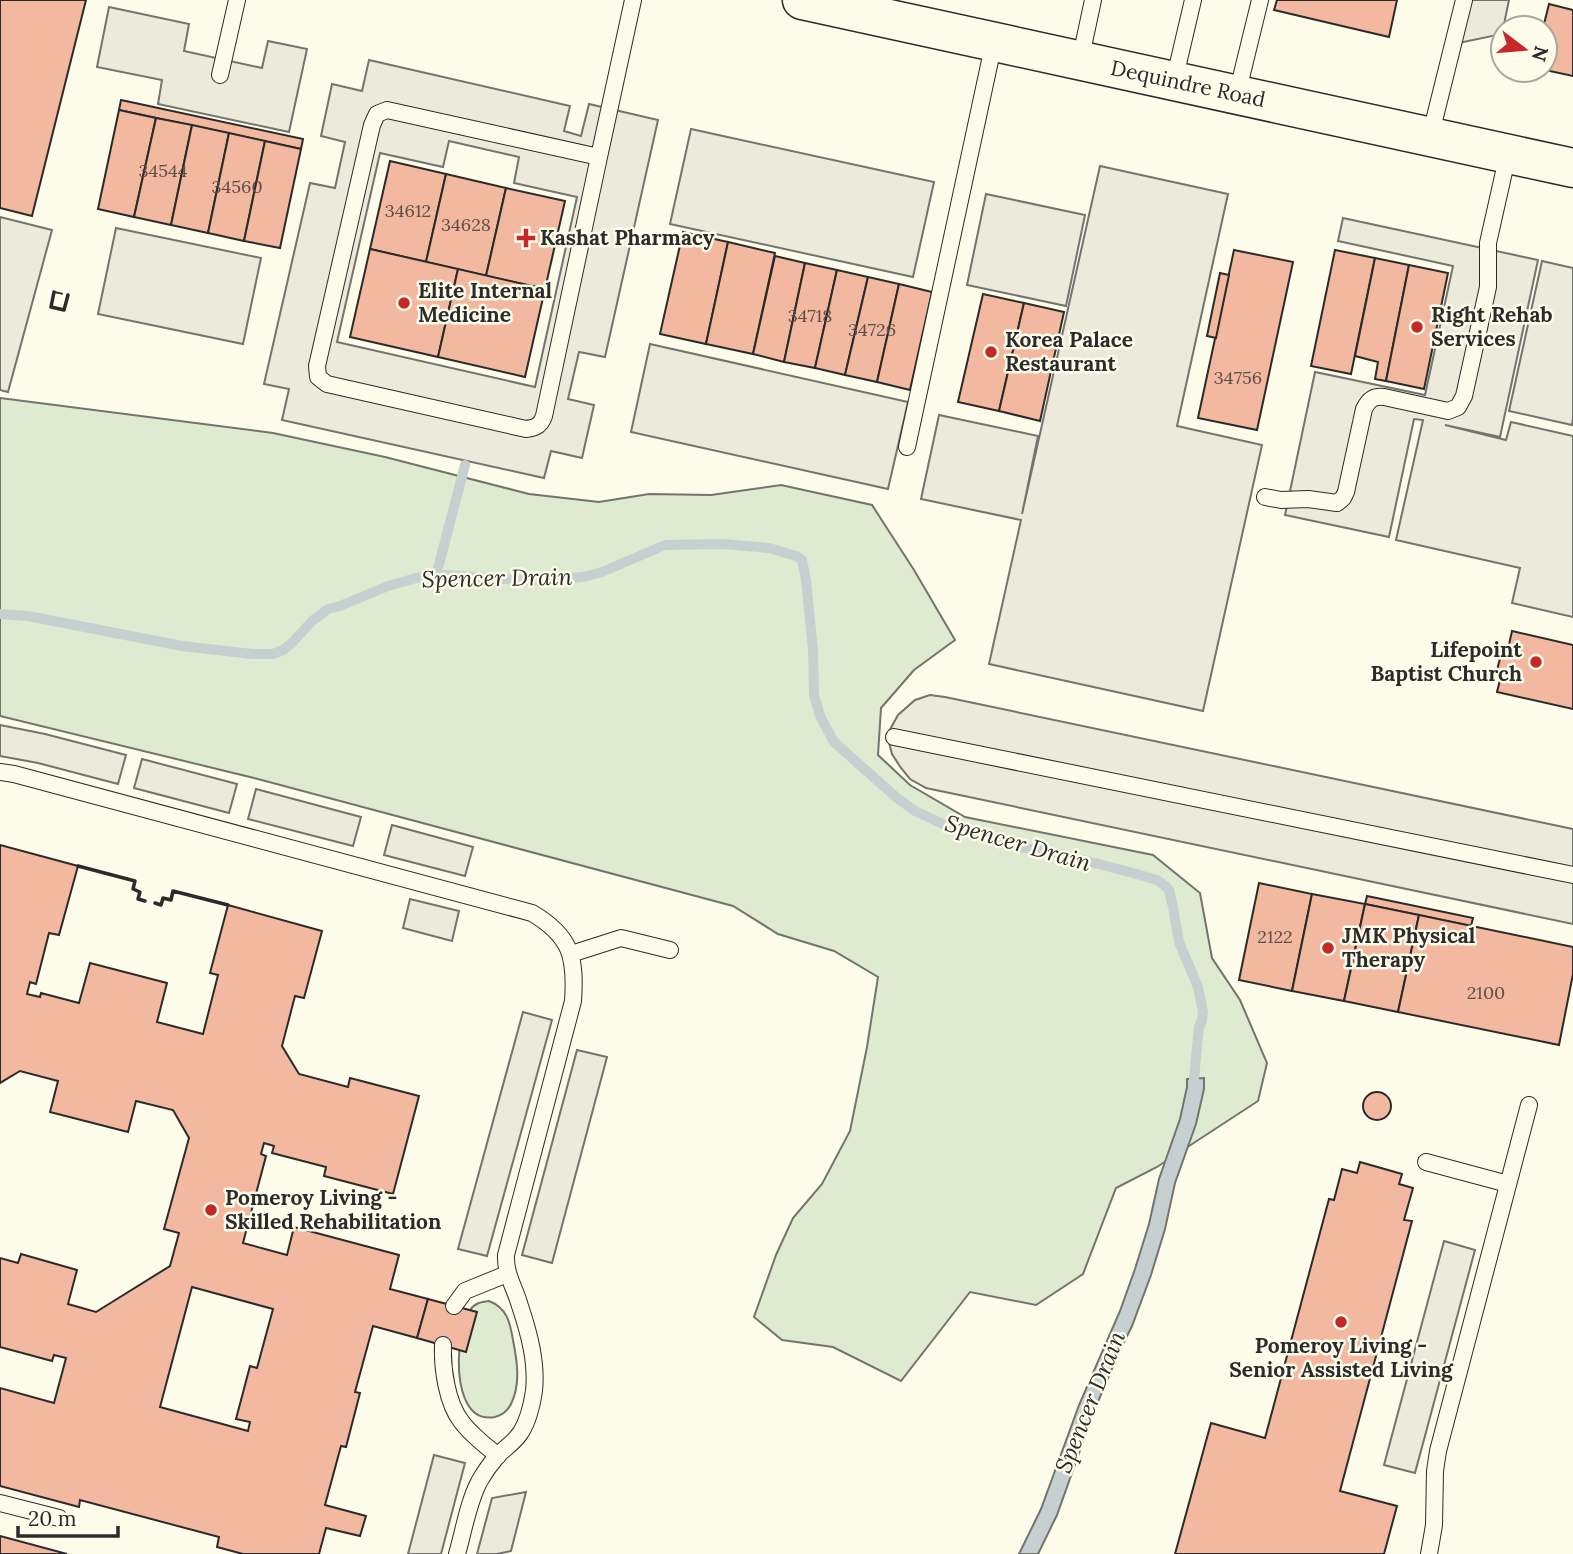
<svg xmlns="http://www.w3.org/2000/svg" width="1573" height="1554" viewBox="0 0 1573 1554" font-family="Lora,serif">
  <rect width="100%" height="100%" fill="#fdfbea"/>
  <!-- green -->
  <g fill="#deebd1" stroke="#74746e" stroke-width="2">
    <polygon points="0,398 273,433 385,457 529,494 599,502 649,494 711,495 781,485 872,505 914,570 955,640 914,670 881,708 878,755 910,785 965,817 1153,855 1200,893 1212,958 1240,1000 1267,1063 1258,1101 1157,1167 1116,1188 1083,1274 1036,1305 970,1292 901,1381 833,1347 782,1340 754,1317 776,1255 793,1218 822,1184 850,1131 867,1047 878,977 834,951 778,934 733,906 254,778 0,716"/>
    <path d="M489 1301C507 1308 510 1322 513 1340 517 1360 521 1384 511 1404 508 1410 503 1415 495 1417 463 1423 458 1380 459 1357 459 1342 466 1325 470 1310 475 1303 481 1302 489 1301Z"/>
  </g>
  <!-- parking -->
  <g fill="#eceadb" stroke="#74746e" stroke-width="2" fill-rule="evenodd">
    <polygon points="1464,0 1509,0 1502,34 1454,44"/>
    <polygon points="109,7 189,24 184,51 262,68 268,41 307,49 289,132 158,104 162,80 97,67"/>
    <path d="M369 60 570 106 564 131 581 136 589 104 658 120 605 357 579 352 568 399 594 405 582 458 551 451 544 478 282 420 289 389 264 384 310 183 335 188 345 142 321 136 332 84 362 91ZM449 141 519 157 514 183 577 197 535 387 337 342 380 153 443 167Z"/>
    <polygon points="691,129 934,182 913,277 670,224"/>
    <polygon points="1100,166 1228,194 1177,426 1262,445 1203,711 989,664 1021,520 921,499 939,415 1038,436 1022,514"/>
    <polygon points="986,194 1085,215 1066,306 967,285"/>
    <polygon points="0,217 52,230 8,392 0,390"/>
    <polygon points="1343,218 1538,260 1500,437 1445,425 1506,440 1511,422 1573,436 1573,617 1512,603 1520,568 1396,540 1423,420 1414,419 1389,537 1285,515 1315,372 1425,395 1453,266 1338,241"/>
    <polygon points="116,228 261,258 243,344 98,314"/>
    <polygon points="1542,261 1573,268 1573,418 1572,425 1509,411"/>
    <polygon points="650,344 908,402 888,489 631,432"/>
    <polygon points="930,695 945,697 1573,829 1573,924 926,788 910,779 901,768 892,754 887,735 898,715 915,700"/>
    <polygon points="0,725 45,734 126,755 118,784 38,763 0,756"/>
    <polygon points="142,759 237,784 229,813 134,788"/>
    <polygon points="256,789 361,817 353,846 248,819"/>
    <polygon points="392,825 473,847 465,876 384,855"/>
    <polygon points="410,899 459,911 452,941 403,928"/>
    <polygon points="523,1012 552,1020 487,1256 458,1249"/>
    <polygon points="577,1050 607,1057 552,1263 522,1255"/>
    <polygon points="1444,1241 1475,1250 1415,1473 1384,1465"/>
    <polygon points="434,1455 465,1463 441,1554 408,1554"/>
    <polygon points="526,1492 511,1551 497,1554 477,1554 492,1498"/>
  </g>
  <!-- water -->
  <polygon fill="#c7d0d0" stroke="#74746e" stroke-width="2" points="1204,1078 1204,1089 1196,1124 1175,1183 1165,1229 1151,1275 1132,1326 1120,1350 1094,1411 1057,1515 1038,1554 1019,1554 1041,1509 1079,1405 1120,1311 1135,1269 1149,1224 1159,1179 1180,1119 1187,1087 1187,1079"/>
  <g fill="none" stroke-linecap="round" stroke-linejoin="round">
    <!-- stream -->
    <g stroke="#c7d0d0" stroke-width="10">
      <polyline points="436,576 465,465"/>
      <polyline points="0,614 28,616 182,646 252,654 273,654 283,650 292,643 312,621 328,609 340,606 388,586 416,578 444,575 536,581 583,577 602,572 665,545 723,544 769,548 796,556 802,560 806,580 813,650 814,695 820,716 834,742 897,798 915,811 947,826 1011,846 1052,852 1133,873 1157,880 1164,885 1169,890 1173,907 1179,942 1198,987 1203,1012 1202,1020 1199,1027 1193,1089"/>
    </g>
  </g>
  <!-- building -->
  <g fill="#f2b8a0" stroke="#2b2b2b" stroke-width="2" fill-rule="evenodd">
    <polygon points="0,0 86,0 32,216 0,208"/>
    <polygon points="1277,0 1397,0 1389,37 1274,10"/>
    <polygon points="1549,4 1573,10 1573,76 1545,70 1545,28 1543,28"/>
    <polygon points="121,100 303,139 301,149 119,110"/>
    <polygon points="119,110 156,118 134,217 98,209"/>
    <polygon points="156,118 192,125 171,225 134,217"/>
    <polygon points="192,125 229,133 208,233 171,225"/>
    <polygon points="229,133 265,141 244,241 208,233"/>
    <polygon points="265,141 301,149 280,248 244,241"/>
    <polygon points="390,161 446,174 426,262 370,249"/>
    <polygon points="446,174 506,188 486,276 426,262"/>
    <polygon points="506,188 565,201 545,289 486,276"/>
    <polygon points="683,232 728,242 706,344 660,334"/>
    <polygon points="728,242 775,253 753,354 706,344"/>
    <polygon points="370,249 458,269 438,357 350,337"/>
    <polygon points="1234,250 1293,262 1257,430 1198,418"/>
    <polygon points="1335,250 1375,258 1351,374 1311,366"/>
    <polygon points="775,256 805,263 784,362 753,354"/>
    <polygon points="1375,258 1409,265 1386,381 1375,379 1378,362 1355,356"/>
    <polygon points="805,263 837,270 815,368 784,362"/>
    <polygon points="1409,265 1448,273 1424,389 1386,381"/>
    <polygon points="458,269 545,289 525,377 438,357"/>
    <polygon points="837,270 868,277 845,375 815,368"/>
    <polygon points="1220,273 1229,275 1216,338 1207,336"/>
    <polygon points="868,277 899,284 877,382 845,375"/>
    <polygon points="899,284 932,292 910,390 877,382"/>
    <polygon points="983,294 1024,303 999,411 958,402"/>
    <polygon points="1024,303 1064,312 1040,421 999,411"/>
    <polygon points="1512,631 1573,645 1573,709 1497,692 1501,676 1496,674 1503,647 1508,649"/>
    <path d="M0 845 78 866 59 935 49 933 36 984 30 982 27 994 40 997 41 993 79 1003 90 963 167 983 157 1022 203 1034 218 975 210 973 228 905 322 931 304 998 295 996 282 1046 299 1074 348 1087 350 1078 419 1096 393 1194 324 1176 326 1167 272 1153 274 1146 264 1143 261 1154 266 1156 243 1243 287 1255 294 1227 399 1255 390 1289 428 1299 417 1338 373 1326 355 1392 360 1393 346 1447 341 1446 325 1505 366 1516 360 1536 326 1528 319 1554H243L217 1547 219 1537 80 1500 79 1507 0 1486V1388L54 1403 66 1358 54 1355 52 1361 0 1347V1258L18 1263 21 1254 77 1270 68 1304 96 1312 170 1266 179 1233 164 1229 189 1138 173 1110 136 1101 128 1132 50 1112 58 1081 20 1071 0 1083ZM192 1287 273 1309 257 1368 250 1366 236 1419 250 1422 248 1431 160 1407Z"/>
    <polygon points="1259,883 1312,894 1292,991 1239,980"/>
    <polygon points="1312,894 1365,904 1344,1001 1292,991"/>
    <polygon points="1367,896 1473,918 1471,926 1365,904"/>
    <polygon points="1365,904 1419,915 1398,1012 1344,1001"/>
    <polygon points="1419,915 1573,947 1573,974 1559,1045 1398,1012"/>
    <circle cx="1377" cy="1106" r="14"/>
    <polygon points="1360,1162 1402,1174 1399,1184 1413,1188 1404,1220 1412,1221 1340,1491 1397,1506 1384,1554 1175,1554 1211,1423 1265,1438 1329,1199 1334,1200 1342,1169 1357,1173"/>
    <polygon points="428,1299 477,1312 466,1352 417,1338"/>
    <polygon points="0,1536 67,1554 0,1554"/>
  </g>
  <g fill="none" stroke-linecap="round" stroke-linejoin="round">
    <!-- lane casing -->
    <g stroke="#2b2b2b" stroke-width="18">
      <g id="lane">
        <polyline points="1080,61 1093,0"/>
        <polyline points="220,75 237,0"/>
        <polyline points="1174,81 1193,0"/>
        <polyline points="1237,94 1260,0"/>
        <polyline points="1430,137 1464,0"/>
        <path d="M599 157 544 416C541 425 536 428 526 429L327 384 318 377 317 366 372 125 377 114 387 110 599 157 633 0"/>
        <polyline points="907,447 994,42"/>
        <path d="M1265 497 1281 500 1308 499 1337 503 1343 498 1346 492 1364 409C1369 399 1374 396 1384 397L1448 411 1458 407 1464 396 1488 287V243L1508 154"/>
        <polyline points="894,737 1573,875"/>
        <path d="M0 772 14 774 532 913C571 936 576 957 573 1001L506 1255C505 1274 515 1288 520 1306 529 1333 537 1362 534 1391 532 1404 528 1421 521 1432 515 1442 506 1447 498 1455 491 1463 484 1473 479 1482 468 1503 464 1530 457 1554"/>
        <polyline points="571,954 621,938 670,950"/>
        <polyline points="1426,1162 1508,1184"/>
        <polyline points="454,1306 465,1291 507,1274"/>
        <path d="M443 1345C442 1368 447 1403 461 1421 470 1434 485 1445 498 1456"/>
        <polyline points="0,1503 59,1518"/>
        <polyline points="1429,1554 1434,1525 1435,1471 1438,1451 1529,1105"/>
      </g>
    </g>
    <!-- secondary casing -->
    <g stroke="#2b2b2b" stroke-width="41">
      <polyline id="secondary" points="802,0 1573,168"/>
    </g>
    <!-- lane -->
    <use href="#lane" stroke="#fdfbea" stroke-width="16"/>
    <!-- secondary -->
    <use href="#secondary" stroke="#fdfbea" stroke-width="38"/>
    <!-- fence -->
    <polyline stroke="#2b2b2b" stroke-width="2" stroke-dasharray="9 3.5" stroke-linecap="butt" points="54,292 68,295"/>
    <!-- wall -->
    <g stroke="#2b2b2b" stroke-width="3.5">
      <polyline points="54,292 51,307 64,310 68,295"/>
      <polyline points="78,866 135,881 133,889 140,892 138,899 145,901"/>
      <polyline points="155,903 161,905 163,898 171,900 173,891 228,905"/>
    </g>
  </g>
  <!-- markers -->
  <g fill="#c62828" stroke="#fdfbea" stroke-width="2.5">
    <path d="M522.5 227.5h7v7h7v7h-7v7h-7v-7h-7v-7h7z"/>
    <circle cx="404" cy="303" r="7"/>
    <circle cx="1417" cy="327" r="7"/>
    <circle cx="991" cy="352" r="7"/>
    <circle cx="1536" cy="662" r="7"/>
    <circle cx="1328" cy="948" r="7"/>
    <circle cx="211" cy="1210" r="7"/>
    <circle cx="1341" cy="1322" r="7"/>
  </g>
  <g text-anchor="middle" stroke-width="5" stroke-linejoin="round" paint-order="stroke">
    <!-- number labels -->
    <g font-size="18" fill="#5d4e48">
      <text x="163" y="177">34544</text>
      <text x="237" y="193">34560</text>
      <text x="408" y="217">34612</text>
      <text x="466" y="231">34628</text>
      <text x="810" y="322">34718</text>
      <text x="872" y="336">34726</text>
      <text x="1238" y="384">34756</text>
      <text x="1275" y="943">2122</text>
      <text x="1486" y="999">2100</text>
    </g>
    <!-- street labels -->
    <g font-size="21" fill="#2b2b2b" stroke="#fdfbea">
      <text transform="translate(1188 84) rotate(12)" y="7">Dequindre Road</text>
    </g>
    <!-- poi labels -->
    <g font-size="21" font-weight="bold" fill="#2b2b2b" stroke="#fdfbea" text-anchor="start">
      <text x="540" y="245">Kashat Pharmacy</text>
      <text x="418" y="298">Elite Internal<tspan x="418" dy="24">Medicine</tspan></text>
      <text x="1431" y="322">Right Rehab<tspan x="1431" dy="24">Services</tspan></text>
      <text x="1005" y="347">Korea Palace<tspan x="1005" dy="24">Restaurant</tspan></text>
      <text x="1522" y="657" text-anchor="end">Lifepoint<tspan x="1522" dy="24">Baptist Church</tspan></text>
      <text x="1342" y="943">JMK Physical<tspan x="1342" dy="24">Therapy</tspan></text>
      <text x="225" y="1205">Pomeroy Living -<tspan x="225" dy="24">Skilled Rehabilitation</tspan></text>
      <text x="1341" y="1353" text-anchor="middle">Pomeroy Living -<tspan x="1341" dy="24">Senior Assisted Living</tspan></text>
    </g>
    <!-- water labels -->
    <g font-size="23" font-style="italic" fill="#2b2b2b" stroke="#fdfbea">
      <text transform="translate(497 578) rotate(-1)" y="8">Spencer Drain</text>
      <text transform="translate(1018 843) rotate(16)" y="8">Spencer Drain</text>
      <text transform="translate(1090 1402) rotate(-68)" y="8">Spencer Drain</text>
    </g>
  </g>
  <!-- north arrow -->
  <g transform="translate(1524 49) rotate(106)"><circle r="33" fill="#fdfbea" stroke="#a9a89e" stroke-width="2"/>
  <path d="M0-5L12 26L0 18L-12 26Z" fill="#c62828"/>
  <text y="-10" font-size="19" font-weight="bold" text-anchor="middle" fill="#2b2b2b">N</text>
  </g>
  <!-- scale -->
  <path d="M18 1526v10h100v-10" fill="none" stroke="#2b2b2b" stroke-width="3.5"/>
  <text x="28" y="1526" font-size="21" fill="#2b2b2b" stroke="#fdfbea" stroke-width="5" paint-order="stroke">20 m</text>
</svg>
